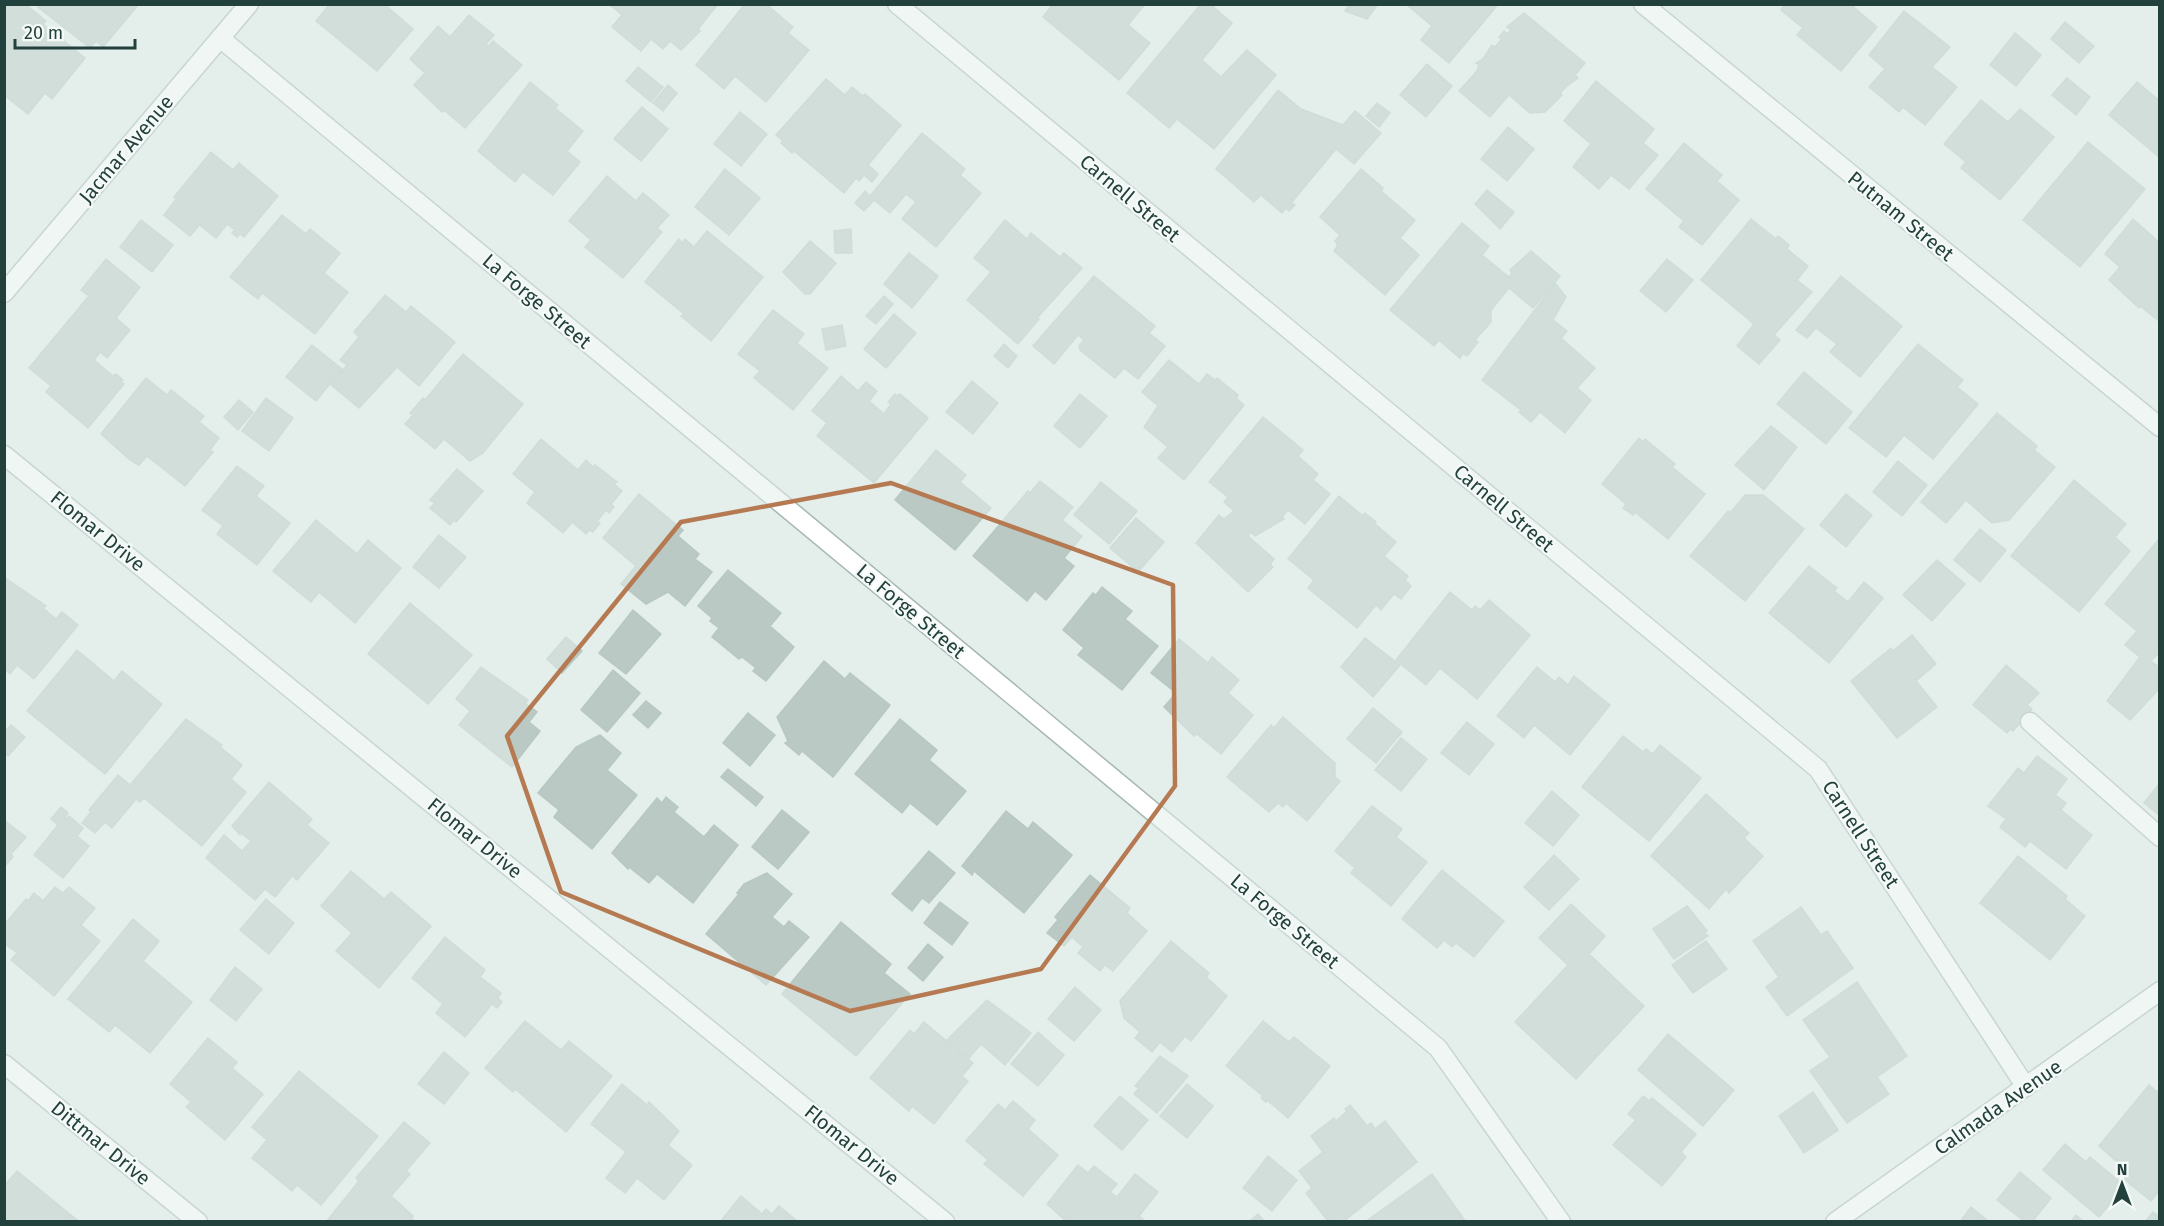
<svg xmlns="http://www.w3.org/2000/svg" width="2164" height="1226" viewBox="0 0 2164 1226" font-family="'Fira Sans',sans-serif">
  <rect width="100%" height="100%" fill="#e4eeeb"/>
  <!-- building -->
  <g fill="#bac9c4" stroke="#b7c8c3" stroke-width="1.5">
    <polygon points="4,4 25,4 46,21 43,24 85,58 52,99 45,93 28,114 4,95"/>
    <polygon points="39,4 139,4 103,47 96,41 90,48 38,7"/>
    <polygon points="330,4 384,4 413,29 377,71 316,21"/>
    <polygon points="609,4 718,4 698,29 700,31 681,50 670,41 663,49 651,39 641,51 612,27 622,15"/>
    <polygon points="745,4 766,4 793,27 788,33 809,50 766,102 735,76 724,89 696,65"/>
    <polygon points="1053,4 1145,4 1128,25 1150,43 1119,80 1043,17"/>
    <polygon points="1201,4 1210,4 1232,23 1202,60 1221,77 1247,50 1276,75 1214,149 1177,119 1169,128 1127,93"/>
    <polygon points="1350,4 1378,4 1367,19 1345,11"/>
    <polygon points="1406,4 1494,4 1496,7 1449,63 1421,40 1432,26"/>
    <polygon points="1785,4 1850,4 1877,27 1841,71 1797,35 1803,28 1781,10"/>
    <polygon points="1904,11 1950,47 1932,67 1957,87 1925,125 1903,107 1899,112 1869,87 1885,69 1869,55"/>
    <polygon points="1524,13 1585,63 1575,75 1578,78 1566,87 1560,93 1562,95 1545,112 1530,113 1509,95 1490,117 1459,91 1477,71 1479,65 1476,63 1483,59 1492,45 1495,47 1502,39 1499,37 1504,31 1507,34 1511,30 1507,27"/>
    <polygon points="469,15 494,35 486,44 488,47 493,41 522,65 465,128 444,110 442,112 414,85 425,73 410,59 438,26 450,37"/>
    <polygon points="2065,22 2094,46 2079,63 2051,39"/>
    <polygon points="2015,33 2041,55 2016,86 1990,65"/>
    <polygon points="1427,64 1452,86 1426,117 1400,95"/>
    <polygon points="638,67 663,87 651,102 626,81"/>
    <polygon points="2067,78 2090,97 2076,115 2052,95"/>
    <polygon points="826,79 845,95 852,87 863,96 865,94 901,125 868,165 878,174 872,182 864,175 859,181 856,178 844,193 794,151 792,153 781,143 783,141 776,135"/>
    <polygon points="1596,81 1654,129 1643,143 1658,155 1629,189 1611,175 1599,189 1573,167 1591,144 1564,121"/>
    <polygon points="530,82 558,105 555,108 583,131 567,151 580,162 553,195 523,172 515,182 478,151"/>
    <polygon points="2137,82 2160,101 2159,157 2109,115"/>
    <polygon points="668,85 677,93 663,111 653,103"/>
    <polygon points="1278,90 1301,109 1343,125 1355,111 1381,133 1354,164 1336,149 1291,203 1295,205 1289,211 1286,208 1282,213 1261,195 1254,202 1216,169"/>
    <polygon points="1981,100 2008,122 2020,109 2054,137 2000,200 1961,168 1966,162 1944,144"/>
    <polygon points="1377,103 1390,113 1379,127 1366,116"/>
    <polygon points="642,107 668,129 641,161 614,139"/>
    <polygon points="740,112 767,134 741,166 714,144"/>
    <polygon points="1508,127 1534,149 1507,181 1481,159"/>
    <polygon points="922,133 965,169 960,175 981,193 936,247 902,219 916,202 906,194 890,213 874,200 864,211 855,203 865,191 870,196"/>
    <polygon points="2088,142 2145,189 2080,267 2023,220"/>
    <polygon points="1684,143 1722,175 1717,181 1739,200 1702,245 1679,227 1684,221 1646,189"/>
    <polygon points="211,152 233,170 239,163 278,196 244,237 240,234 237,237 232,233 235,230 227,224 216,238 201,226 203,221 190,236 164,215 176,199 174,197"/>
    <polygon points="725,169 760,198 729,235 695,207"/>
    <polygon points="1361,169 1383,188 1381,191 1415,220 1400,238 1419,255 1385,295 1334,251 1338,245 1335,241 1340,235 1320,217"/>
    <polygon points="607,176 636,201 643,193 669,215 657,228 662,232 623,278 585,247 591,240 569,221"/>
    <polygon points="1487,190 1514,212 1500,229 1475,204"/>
    <polygon points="282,215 306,234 310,229 340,253 324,273 348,292 315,334 262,293 258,299 230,277"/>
    <polygon points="1751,219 1776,239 1778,236 1789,245 1787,249 1808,266 1797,280 1812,292 1774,335 1780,340 1759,364 1737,346 1754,324 1701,280"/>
    <polygon points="2133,219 2160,243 2160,322 2140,306 2139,308 2109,280 2120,267 2105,254"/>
    <polygon points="141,220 173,245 152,272 120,247"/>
    <polygon points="1005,220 1027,239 1031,233 1060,257 1064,253 1082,268 1037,318 1039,319 1018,344 967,300 991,272 974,258"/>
    <polygon points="1462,223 1489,246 1482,255 1509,277 1512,273 1510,270 1531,251 1560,276 1533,308 1509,288 1491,310 1491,322 1475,340 1478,342 1467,356 1463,353 1460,358 1439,340 1434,346 1390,310"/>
    <polygon points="851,229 852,253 835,253 834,231"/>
    <polygon points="707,231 763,277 711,341 681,316 684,314 645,282 679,239 682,243 685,239 694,247"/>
    <polygon points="810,241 836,263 810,294 805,294 783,272"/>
    <polygon points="909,253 938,276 912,308 884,284"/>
    <polygon points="106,259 140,287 116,318 130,330 107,358 100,352 94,360 113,376 116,374 123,380 121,382 124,384 88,428 46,392 51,386 29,368 89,296 81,290"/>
    <polygon points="1667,259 1693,280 1666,312 1640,291"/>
    <polygon points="1094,276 1155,326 1149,333 1165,346 1138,379 1124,368 1115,378 1080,350 1079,346 1084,340 1078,335 1054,364 1033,346"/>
    <polygon points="1841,276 1902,326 1860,377 1830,352 1837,344 1816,328 1807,338 1796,330"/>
    <polygon points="1555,283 1566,297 1553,320 1567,331 1561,338 1595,368 1577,388 1591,400 1565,433 1540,412 1531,422 1519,412 1521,410 1482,380"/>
    <polygon points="385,295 406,312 411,306 455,342 419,386 397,367 359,408 331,385 347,365 340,360 359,337 354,332"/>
    <polygon points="884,296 893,304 876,324 866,316"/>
    <polygon points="773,310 804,334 797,343 828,368 793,410 754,378 760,371 738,354"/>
    <polygon points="894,314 916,333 886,368 864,349"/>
    <polygon points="842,325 846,346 826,350 822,329"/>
    <polygon points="1004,344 1017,356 1008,368 994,356"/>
    <polygon points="1918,344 1963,380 1957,387 1978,404 1933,459 1904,435 1886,457 1849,428"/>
    <polygon points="312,345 342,369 316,401 286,377"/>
    <polygon points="463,354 523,404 483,453 470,461 444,439 435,449 405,424 413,415 410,413 423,398 425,400"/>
    <polygon points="1169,360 1199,384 1207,374 1215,380 1217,378 1238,395 1236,398 1244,405 1184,480 1158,458 1168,447 1144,427 1158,406 1142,392"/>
    <polygon points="1804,372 1852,412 1826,444 1777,404"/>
    <polygon points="841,376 858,391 866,382 877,391 869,401 884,414 891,404 888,402 895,394 897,396 900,394 928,418 874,483 817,436 827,423 812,411"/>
    <polygon points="146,378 167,395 171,390 204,416 199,422 219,438 210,450 213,452 185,486 147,456 139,465 130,460 101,434"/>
    <polygon points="972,381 998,403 973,434 946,412"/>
    <polygon points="1080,394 1107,416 1080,448 1054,426"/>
    <polygon points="266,398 293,418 269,451 242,431"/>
    <polygon points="239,400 253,412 238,430 224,417"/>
    <polygon points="1997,413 2037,446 2034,450 2055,467 2009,520 1992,523 1966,500 1946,523 1921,502"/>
    <polygon points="1263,417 1303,450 1298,456 1318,474 1313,480 1330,494 1305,524 1288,510 1282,517 1284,519 1255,536 1251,532 1248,536 1274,559 1270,564 1273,567 1248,592 1196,543 1219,515 1224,519 1234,511 1224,502 1228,497 1209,482"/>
    <polygon points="1771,426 1797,447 1764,490 1735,465"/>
    <polygon points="1639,438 1643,442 1645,439 1675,464 1672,467 1705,494 1668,539 1635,512 1633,515 1623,508 1626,504 1602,484"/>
    <polygon points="541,439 578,470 586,460 593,467 595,465 617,482 614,484 622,491 611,504 614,507 609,513 606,510 597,521 600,523 593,532 589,530 586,534 572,522 563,533 527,503 535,492 513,474"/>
    <polygon points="936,450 966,475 960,482 991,508 955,550 895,500"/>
    <polygon points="1898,461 1927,485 1902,516 1873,492"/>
    <polygon points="237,466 264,486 256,496 290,523 257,565 217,534 223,526 202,510"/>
    <polygon points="457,469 483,491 456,522 454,520 450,525 430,508 435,503 430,500"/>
    <polygon points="2074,480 2126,524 2115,537 2130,551 2079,612 2011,556"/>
    <polygon points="1040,481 1073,507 1062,520 1082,536 1064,558 1074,566 1046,600 1035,591 1027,601 973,556 1028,491 1030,493"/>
    <polygon points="1101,482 1137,511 1109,544 1074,515"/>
    <polygon points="639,494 683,530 678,536 699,554 695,559 712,572 685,606 668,592 646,604 621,584 636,566 603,538"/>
    <polygon points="1846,494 1872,515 1846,547 1820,525"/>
    <polygon points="1745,495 1763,495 1804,529 1745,601 1690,556 1728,511 1730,513"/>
    <polygon points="1339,496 1363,516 1365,513 1376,522 1375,524 1396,542 1384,556 1408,576 1405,580 1411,586 1401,599 1394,594 1381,610 1376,605 1357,628 1308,588 1314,580 1288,559"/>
    <polygon points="1136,518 1164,542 1138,572 1110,548"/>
    <polygon points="316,520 357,554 368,540 401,568 355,623 319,592 311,602 273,571"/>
    <polygon points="1980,529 2006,550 1980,582 1954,560"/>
    <polygon points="439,535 466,557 439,588 413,567"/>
    <polygon points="2158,540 2160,651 2151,661 2160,668 2160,688 2130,720 2107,701 2140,657 2125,645 2137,631 2105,604"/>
    <polygon points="1937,560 1965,584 1932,621 1903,595"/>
    <polygon points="1809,566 1837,588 1834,591 1848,602 1864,582 1883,598 1829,663 1769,613"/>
    <polygon points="728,570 781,613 770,626 794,647 766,681 753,671 756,668 742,657 739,659 712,637 719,628 710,621 712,618 698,606"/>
    <polygon points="4,577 46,606 43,608 56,619 62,612 78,625 34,679 17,665 10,674 4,669"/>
    <polygon points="1102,587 1132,611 1125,619 1158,646 1122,690 1078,655 1084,648 1063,630 1093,593 1096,595"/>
    <polygon points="1450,592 1472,610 1475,606 1480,610 1489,600 1530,635 1477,699 1440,668 1426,685 1396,660"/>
    <polygon points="410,603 472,655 428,704 368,654"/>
    <polygon points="633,610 661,634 626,674 599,653"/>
    <polygon points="1912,635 1936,664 1916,681 1937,707 1897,738 1851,681 1891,648 1893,651"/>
    <polygon points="566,637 582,651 562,673 547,659"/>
    <polygon points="1365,638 1400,665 1373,697 1341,667"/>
    <polygon points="1179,639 1208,663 1212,657 1239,680 1228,693 1253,715 1221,754 1197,734 1194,736 1164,707 1176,693 1151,673"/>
    <polygon points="77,650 114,681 122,671 162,704 105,774 27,711"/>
    <polygon points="824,661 845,679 850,673 890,705 833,777 802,751 799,755 785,743 788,741 777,717"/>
    <polygon points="2006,665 2039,693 2027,705 2032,709 2013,731 2010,729 2007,733 1973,705"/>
    <polygon points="481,667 528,700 525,703 537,712 529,722 540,731 512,767 459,725 470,711 456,699"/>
    <polygon points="1537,667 1555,682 1559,677 1568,685 1574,676 1610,705 1570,755 1534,725 1524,738 1497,716"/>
    <polygon points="613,670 640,693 607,732 581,710"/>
    <polygon points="646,701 661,713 648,728 633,715"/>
    <polygon points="1373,708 1402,732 1376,763 1347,739"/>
    <polygon points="748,713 775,735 750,766 723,743"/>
    <polygon points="1283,717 1335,763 1335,777 1340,781 1307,821 1286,803 1283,807 1278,803 1269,812 1227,777 1271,725 1274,728"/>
    <polygon points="186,719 222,745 220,747 242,765 231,779 246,792 202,846 144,798 140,802 136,799 112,828 105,822 95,833 82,823 91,812 89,810 118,775 130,785"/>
    <polygon points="900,719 937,750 929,760 966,791 937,825 910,803 902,813 855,774"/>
    <polygon points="1467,722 1494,744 1469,775 1441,753"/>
    <polygon points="11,725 25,737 8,756 4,753 4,732"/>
    <polygon points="600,735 621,753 607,770 637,795 592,849 554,817 559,810 538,793 576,747"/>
    <polygon points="1623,736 1643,752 1646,749 1653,754 1660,745 1701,778 1649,841 1582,787"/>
    <polygon points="1401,738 1427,759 1401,791 1375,770"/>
    <polygon points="2037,756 2067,779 2055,795 2066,803 2061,810 2092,835 2066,869 2030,841 2025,847 2000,827 2006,819 1988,806 2018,768 2024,773"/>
    <polygon points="728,769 763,797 756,806 721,777"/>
    <polygon points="269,782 312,819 307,825 329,843 297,880 292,876 275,897 265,889 255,900 206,858 224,835 242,851 251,841 241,833 240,835 232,826"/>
    <polygon points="2160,783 2160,816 2144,803"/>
    <polygon points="1552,791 1579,815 1553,846 1525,823"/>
    <polygon points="1706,794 1749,833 1744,838 1763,856 1729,893 1726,889 1709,909 1651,856"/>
    <polygon points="666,797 678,807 674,812 704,837 714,825 738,845 693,903 657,874 649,883 629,867 628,869 612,853 657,798 662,803"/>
    <polygon points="1372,806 1402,829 1396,837 1427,862 1391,906 1351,873 1355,868 1335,851"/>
    <polygon points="61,807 68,813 61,823 69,816 83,828 77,836 89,846 63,878 34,855 58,825 51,819"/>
    <polygon points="782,810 809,832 778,869 752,847"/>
    <polygon points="1006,811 1028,829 1033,822 1072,855 1024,913 974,871 972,875 962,866"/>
    <polygon points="4,820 26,837 11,854 13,857 4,867"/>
    <polygon points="929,851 955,873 929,903 922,898 912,911 892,894"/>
    <polygon points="1554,855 1579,879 1549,910 1524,887"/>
    <polygon points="2018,856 2067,896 2065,899 2085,916 2050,960 1980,903"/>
    <polygon points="1442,870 1504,921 1474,957 1456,943 1452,947 1444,940 1437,948 1402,919"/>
    <polygon points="351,871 384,899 391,892 431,926 379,988 336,951 352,933 321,906"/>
    <polygon points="767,873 792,894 772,917 784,927 789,921 809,937 766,985 706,934 739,894 737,893 744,884"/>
    <polygon points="1090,875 1130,908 1127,913 1147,931 1113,971 1105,965 1100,971 1078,953 1083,947 1072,937 1064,946 1047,933 1058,920 1055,917"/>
    <polygon points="55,887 63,893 69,887 95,908 81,925 100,941 54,996 11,960 17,953 4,943 4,925 26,899 28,901 34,893 43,901"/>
    <polygon points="266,899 294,923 269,954 240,930"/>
    <polygon points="940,902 968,923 952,945 924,923"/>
    <polygon points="1571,904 1605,936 1589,954 1644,1006 1576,1079 1515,1022 1568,965 1539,938"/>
    <polygon points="1687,906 1707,931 1704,932 1708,936 1674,959 1653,929"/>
    <polygon points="1801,907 1821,935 1827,931 1853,968 1787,1016 1766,987 1779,977 1753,941"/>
    <polygon points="133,919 159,941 143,961 192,1002 150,1053 115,1025 109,1032 68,999"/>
    <polygon points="841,922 891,964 884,973 910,994 856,1056 782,994"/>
    <polygon points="445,937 485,970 480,977 501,993 498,998 502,1002 497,1008 492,1004 465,1037 436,1013 443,1004 412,978"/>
    <polygon points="1171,941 1209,973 1206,977 1227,996 1191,1041 1185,1036 1172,1052 1160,1042 1152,1052 1135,1038 1140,1032 1124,1018 1120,1001"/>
    <polygon points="1706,941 1727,969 1693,993 1672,965"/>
    <polygon points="928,944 943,957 923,981 908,968"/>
    <polygon points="235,967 262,989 236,1021 210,1000"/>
    <polygon points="1857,982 1907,1056 1877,1077 1889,1094 1847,1123 1810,1071 1830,1057 1803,1020"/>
    <polygon points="1075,987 1101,1010 1074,1041 1048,1019"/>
    <polygon points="987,1000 1031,1033 1005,1065 981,1044 969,1058 947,1040"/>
    <polygon points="525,1021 561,1050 569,1041 612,1076 566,1132 515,1089 513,1092 485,1068"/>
    <polygon points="1263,1021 1289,1042 1294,1037 1330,1066 1288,1118 1267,1100 1266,1102 1261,1098 1263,1096 1226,1066"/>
    <polygon points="924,1022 973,1063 962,1076 968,1081 934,1124 912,1106 909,1111 870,1078 910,1030 914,1034"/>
    <polygon points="1038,1032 1064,1055 1038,1086 1011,1064"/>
    <polygon points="1668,1034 1734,1090 1703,1126 1638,1070"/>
    <polygon points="208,1038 237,1062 232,1068 263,1094 225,1140 186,1107 191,1102 170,1084"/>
    <polygon points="444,1052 469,1073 444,1104 418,1084"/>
    <polygon points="1160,1056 1188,1076 1157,1113 1134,1094 1139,1088 1135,1086"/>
    <polygon points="299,1071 378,1136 321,1205 297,1185 292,1191 252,1158 267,1140 252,1127"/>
    <polygon points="622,1084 647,1105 649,1102 679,1131 668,1145 692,1165 664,1200 637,1178 625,1193 606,1178 626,1152 591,1124"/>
    <polygon points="1187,1084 1213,1106 1187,1138 1160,1116"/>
    <polygon points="2149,1085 2160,1094 2160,1190 2151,1201 2119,1175 2124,1168 2099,1146"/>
    <polygon points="1813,1092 1838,1130 1804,1153 1779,1116"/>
    <polygon points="1120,1096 1148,1120 1122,1150 1094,1126"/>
    <polygon points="1643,1096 1650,1101 1652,1098 1696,1134 1681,1152 1686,1157 1662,1186 1613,1145 1636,1120 1628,1114"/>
    <polygon points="1013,1101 1035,1120 1028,1129 1058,1155 1023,1196 984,1164 988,1160 966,1141 998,1104 1005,1110"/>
    <polygon points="1350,1105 1367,1126 1371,1123 1375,1129 1385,1121 1417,1162 1343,1222 1329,1222 1306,1193 1312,1188 1299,1171 1323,1152 1311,1136 1334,1118 1336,1121 1347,1111 1345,1109"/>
    <polygon points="404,1122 430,1143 406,1171 410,1174 391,1196 413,1216 411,1218 416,1222 326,1222 359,1181 356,1178"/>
    <polygon points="2065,1144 2086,1162 2090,1157 2125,1186 2099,1217 2043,1170"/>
    <polygon points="1268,1156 1297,1180 1272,1211 1243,1188"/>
    <polygon points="1078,1165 1088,1173 1094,1166 1117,1184 1110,1192 1117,1197 1135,1174 1158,1192 1139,1216 1143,1219 1141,1222 1067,1222 1047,1204"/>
    <polygon points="17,1171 77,1220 76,1222 4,1222 4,1186"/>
    <polygon points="2020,1172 2051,1198 2032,1222 2025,1222 1997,1200"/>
    <polygon points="1432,1174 1466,1222 1365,1222"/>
    <polygon points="741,1196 762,1214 766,1209 772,1214 779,1206 798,1222 720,1222"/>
    <polygon points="1971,1207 1989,1222 1960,1222"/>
    <polygon points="2153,1212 2160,1217 2160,1222 2145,1222"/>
    <polygon points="1258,1214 1265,1222 1249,1222"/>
    <polygon points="2076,1215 2084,1222 2071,1222"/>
  </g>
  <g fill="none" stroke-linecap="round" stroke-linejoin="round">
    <!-- minor casing -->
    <g stroke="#a6b7b3" stroke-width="21">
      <g id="minor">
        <polyline points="897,4 1818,769 2026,1087"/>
        <polyline points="1643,4 2160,427"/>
        <polyline points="220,38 1438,1048 1561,1222"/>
        <polyline points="4,293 249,4"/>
        <polyline points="4,455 945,1222"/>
        <polyline points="2030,722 2160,837"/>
        <polyline points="4,1064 198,1222"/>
        <polyline points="1835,1222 2160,991"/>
      </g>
    </g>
    <!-- minor -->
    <use href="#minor" stroke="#fff" stroke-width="18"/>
  </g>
  <!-- marked area -->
  <path d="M0 0H2164V1226H0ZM891 483 1173 585 1175 786 1041 969 850 1011 561 892 507 736 681 522Z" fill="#e4eeeb" fill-opacity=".55" fill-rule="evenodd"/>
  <path fill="none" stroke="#b57a52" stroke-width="4.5" stroke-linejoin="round" d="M891 483 1173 585 1175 786 1041 969 850 1011 561 892 507 736 681 522Z"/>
  <g text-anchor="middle" stroke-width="4.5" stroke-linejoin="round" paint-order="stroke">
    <!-- street labels -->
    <g font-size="20" fill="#23413c" stroke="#f5faf8">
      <text transform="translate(126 149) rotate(-50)" y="7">Jacmar Avenue</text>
      <text transform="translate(1130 198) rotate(40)" y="7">Carnell Street</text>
      <text transform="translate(1901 216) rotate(39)" y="7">Putnam Street</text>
      <text transform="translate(537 301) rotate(40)" y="7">La Forge Street</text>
      <text transform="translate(1504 508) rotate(40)" y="7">Carnell Street</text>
      <text transform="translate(98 531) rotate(39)" y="7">Flomar Drive</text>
      <text transform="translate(911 611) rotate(40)" y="7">La Forge Street</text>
      <text transform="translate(1861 834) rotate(57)" y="7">Carnell Street</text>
      <text transform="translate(475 838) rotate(39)" y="7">Flomar Drive</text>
      <text transform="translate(1285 921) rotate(40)" y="7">La Forge Street</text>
      <text transform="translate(1998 1107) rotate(-35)" y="7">Calmada Avenue</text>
      <text transform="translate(101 1143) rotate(39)" y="7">Dittmar Drive</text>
      <text transform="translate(852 1145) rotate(39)" y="7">Flomar Drive</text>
    </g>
  </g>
  <!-- border -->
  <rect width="2164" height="1226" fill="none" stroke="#23413c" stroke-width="12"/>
  <!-- north arrow -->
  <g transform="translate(2122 1184)" stroke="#f5faf8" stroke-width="4.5" paint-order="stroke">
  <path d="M0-4.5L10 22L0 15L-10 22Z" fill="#23413c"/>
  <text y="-9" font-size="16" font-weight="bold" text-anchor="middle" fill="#23413c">N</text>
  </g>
  <!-- scale -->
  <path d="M15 39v9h120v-9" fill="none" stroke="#23413c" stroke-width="3"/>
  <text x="24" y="39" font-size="18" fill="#23413c" stroke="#f5faf8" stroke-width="4.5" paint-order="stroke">20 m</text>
</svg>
